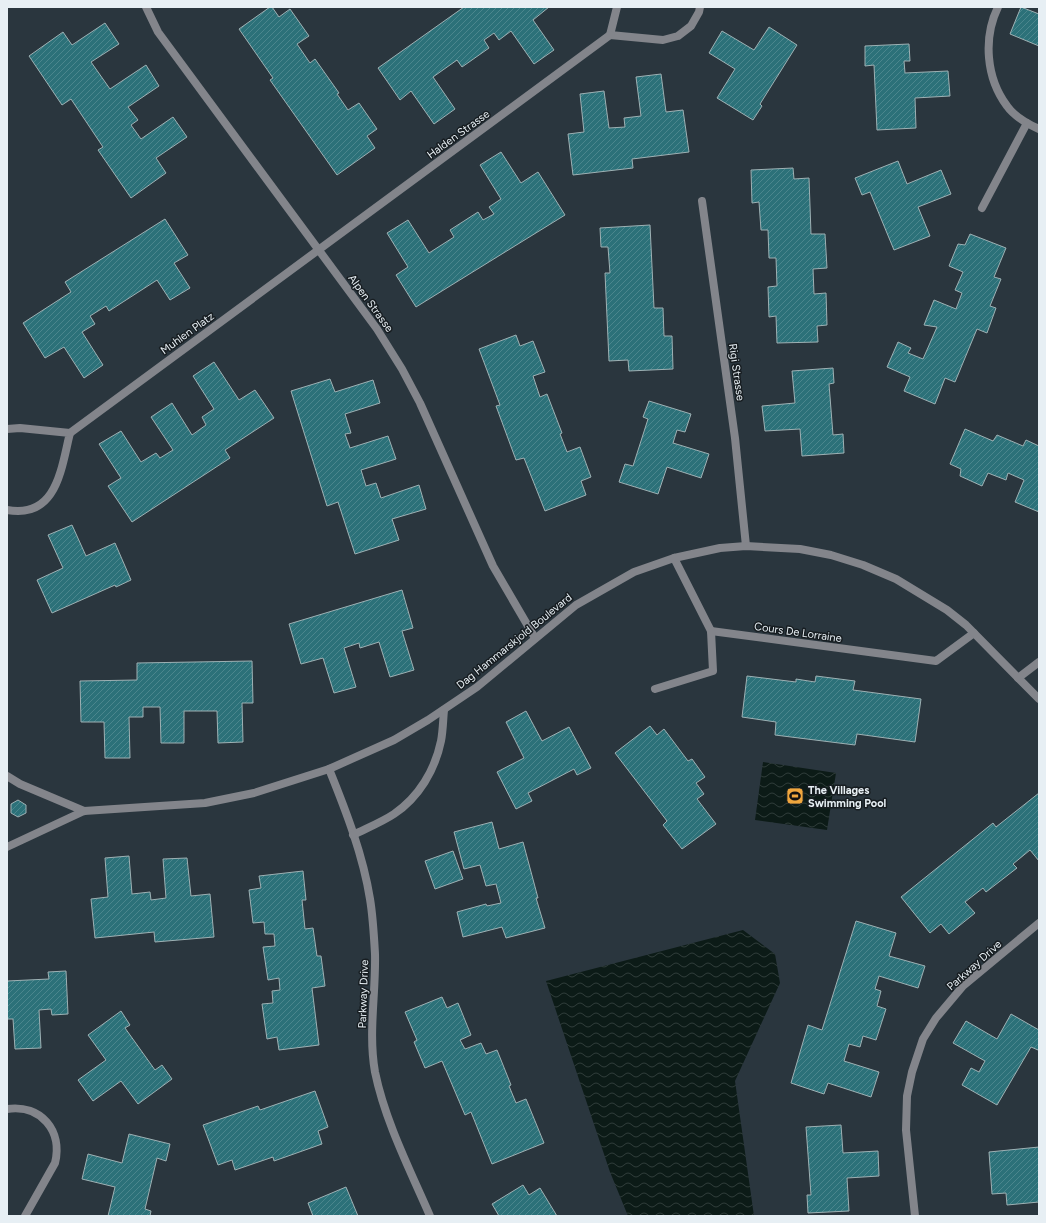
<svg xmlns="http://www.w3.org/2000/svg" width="1046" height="1223" viewBox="0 0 1046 1223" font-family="Figtree,sans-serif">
  <defs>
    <pattern id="water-waves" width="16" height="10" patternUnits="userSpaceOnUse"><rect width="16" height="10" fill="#0c1b17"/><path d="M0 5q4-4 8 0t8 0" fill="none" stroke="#2f3c39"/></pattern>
    <pattern id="building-hatch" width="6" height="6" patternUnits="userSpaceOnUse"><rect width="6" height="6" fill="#2c7179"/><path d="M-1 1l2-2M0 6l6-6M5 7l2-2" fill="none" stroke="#4b868d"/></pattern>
  </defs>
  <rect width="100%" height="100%" fill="#2a363e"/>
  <!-- water -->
  <g fill="url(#water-waves)">
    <polygon points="763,762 836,773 827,830 755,820"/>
    <polygon points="743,930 775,954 780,983 735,1081 754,1216 628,1216 610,1172 546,981"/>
  </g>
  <!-- building -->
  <g fill="url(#building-hatch)" stroke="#9eb1b4">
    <polygon points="270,7 272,7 279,17 290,9 309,36 297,44 310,63 315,59 339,93 337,94 348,110 359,103 377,129 367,136 375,148 337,175 270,80 273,78 239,29"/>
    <polygon points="464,7 549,7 533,20 554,50 534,64 511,31 499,40 494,33 484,40 489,48 462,67 457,60 433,77 455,109 434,124 411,91 400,100 378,68"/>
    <polygon points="1021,7 1039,14 1039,46 1010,34"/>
    <polygon points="105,23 119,44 91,62 110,89 146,65 159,86 128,107 138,120 131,125 141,139 173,117 187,137 156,158 166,173 131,198 98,150 103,147 71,99 62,105 29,56 63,32 72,45"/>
    <polygon points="769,27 797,45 760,104 762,106 753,120 717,98 735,69 709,53 722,31 754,50"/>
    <polygon points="909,44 910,61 904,61 905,73 948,71 950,96 915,98 916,128 877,130 874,65 865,66 865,46"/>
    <polygon points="661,74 666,112 683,110 689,152 632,159 633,168 573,175 568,134 584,132 580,94 604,91 609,128 625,127 624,118 641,116 636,77"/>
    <polygon points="501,152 521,183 538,172 565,215 416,307 396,275 408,267 387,233 408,220 429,253 454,237 450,230 478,212 483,220 494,214 489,207 501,199 480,165"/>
    <polygon points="898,161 907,184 941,170 951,194 918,207 930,236 894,250 870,192 862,195 855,178"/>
    <polygon points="793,168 794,179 809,178 811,234 825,234 827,268 813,269 814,294 826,293 827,325 817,326 818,342 777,343 776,316 769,317 768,287 777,286 776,258 769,258 768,230 761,230 759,202 752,203 751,170"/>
    <polygon points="165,219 188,255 174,263 190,288 170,300 157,280 109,311 106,306 90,316 95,324 82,332 103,365 84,378 64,347 45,358 23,323 71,292 65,282"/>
    <polygon points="650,225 654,308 663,308 664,336 672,336 673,369 629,371 628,360 609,361 605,273 610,273 608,247 601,247 600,228"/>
    <polygon points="970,234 1006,248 994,277 1001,279 990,306 996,308 987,333 977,329 955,382 945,378 935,404 904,391 910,377 887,367 898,342 911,348 908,353 923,359 937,327 924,325 934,300 956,309 962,293 955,290 963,272 949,266 958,244 965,245"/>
    <polygon points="516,335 520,346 533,341 545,372 533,376 540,397 547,394 562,433 560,434 567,452 580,447 591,477 581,481 586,495 545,511 524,458 516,460 496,406 500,405 479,349"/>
    <polygon points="214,362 239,400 255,390 274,418 225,450 230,458 132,522 108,486 121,478 99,444 121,431 141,462 156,453 160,458 173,450 151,417 172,403 192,435 206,425 202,417 214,409 193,376"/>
    <polygon points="833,368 834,383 829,384 833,435 843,434 844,453 802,456 800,429 765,431 762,406 795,403 792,371"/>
    <polygon points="330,379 335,392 373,380 380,403 345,414 351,433 345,434 350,448 388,436 396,459 361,470 366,486 376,483 381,498 419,485 426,509 392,519 399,540 355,554 338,502 327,506 291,391"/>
    <polygon points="649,401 691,414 685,432 677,430 673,443 709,454 701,478 667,467 658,494 619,482 625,464 633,466 648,419 643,417"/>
    <polygon points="965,429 993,441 997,435 1023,446 1026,440 1039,446 1039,512 1015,502 1024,480 1008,473 1006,480 988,473 982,486 960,476 961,469 950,464"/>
    <polygon points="72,525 86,556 115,543 131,580 116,587 115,585 52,613 37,580 63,568 48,535"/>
    <polygon points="402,590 413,628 402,631 414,670 390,677 379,642 360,648 359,643 344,648 356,687 334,693 323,658 301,664 289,624"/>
    <polygon points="252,661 253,703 242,703 243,742 218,743 217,711 184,711 184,743 161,743 160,707 143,707 143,717 129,717 130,758 105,758 104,722 81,722 80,681 137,680 137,663"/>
    <polygon points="747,676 796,682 796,679 815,682 816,676 855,681 853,690 921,699 915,742 857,734 855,745 775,735 776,722 742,717"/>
    <polygon points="526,711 542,741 569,727 591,768 577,775 574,769 528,793 532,801 516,809 497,772 524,758 506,722"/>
    <polygon points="650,726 657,735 664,729 688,761 692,759 705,777 696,783 704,794 697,799 716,824 682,849 663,825 667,821 615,753"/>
    <polygon points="1039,793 1039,861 1030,850 1013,864 1017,868 986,892 983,888 965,902 975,913 949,934 941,924 930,933 901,897 993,823 996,827"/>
    <polygon points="18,800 26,805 26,813 18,817 11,813 11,804"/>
    <polygon points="492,822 499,849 523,842 538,898 536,898 545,928 506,938 502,927 463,937 457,912 486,904 487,906 501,903 496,884 486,886 480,865 464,869 454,832"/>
    <polygon points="453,851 463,879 435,889 425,861"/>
    <polygon points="129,856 132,894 150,892 151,900 166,898 163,859 187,858 191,896 210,894 214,937 155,942 154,932 95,938 91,899 108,897 105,858"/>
    <polygon points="303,871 306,900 302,900 305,929 313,928 317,956 321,956 325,986 312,988 319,1045 279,1050 277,1037 267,1039 262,1004 273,1003 272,991 280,990 279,978 268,980 263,947 275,946 274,934 265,934 264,922 253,923 249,890 261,888 259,876"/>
    <polygon points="856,921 896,933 889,956 925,966 918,988 879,976 875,989 881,991 877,1006 886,1009 876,1040 863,1036 860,1047 849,1044 844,1061 879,1072 871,1097 828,1083 824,1094 791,1083 808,1025 822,1030"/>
    <polygon points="66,971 68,1014 52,1015 51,1009 39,1010 41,1048 15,1049 13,1019 7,1019 7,981 49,979 48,972"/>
    <polygon points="442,997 447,1008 458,1003 471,1035 460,1040 465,1049 481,1043 486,1054 497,1050 511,1085 509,1086 516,1103 526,1099 544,1143 492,1164 471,1112 465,1115 442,1061 425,1068 414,1042 417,1040 405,1012"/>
    <polygon points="121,1011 130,1025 125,1028 155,1070 162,1065 172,1079 138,1104 121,1081 93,1101 78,1080 106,1060 88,1035"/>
    <polygon points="1011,1014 1039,1030 1039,1048 1038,1050 1031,1047 997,1105 962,1085 971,1068 979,1072 985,1061 953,1043 966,1021 997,1039"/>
    <polygon points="315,1091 328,1127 318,1131 322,1144 274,1161 273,1157 235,1170 232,1160 218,1165 203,1125 258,1106 260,1110"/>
    <polygon points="841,1125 843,1153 878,1151 879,1176 847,1178 849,1211 808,1213 807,1195 811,1195 806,1127"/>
    <polygon points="129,1134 170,1144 166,1161 157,1158 145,1209 151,1211 150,1216 108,1216 115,1187 82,1179 88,1154 122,1163"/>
    <polygon points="1039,1147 1039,1202 1007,1205 1006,1193 992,1194 989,1152"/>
    <polygon points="523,1185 529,1195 540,1188 557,1216 499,1216 492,1204"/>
    <polygon points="346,1187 358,1216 313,1216 308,1203"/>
  </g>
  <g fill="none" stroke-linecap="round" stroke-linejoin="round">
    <!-- lane -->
    <g stroke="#83858b" stroke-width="8">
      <polyline points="711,631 936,661 974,633"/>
      <polyline points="655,689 713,671 711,631 674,558"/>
    </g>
    <!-- street -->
    <g stroke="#83858b" stroke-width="8">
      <polyline points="146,7 158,32 377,329 402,369 420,403 493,566 535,638"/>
      <polyline points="617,7 610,35 663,40 678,36 691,26 699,12 700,7"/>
      <path d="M998 7C983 38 986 78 1007 106 1014 116 1028 124 1039 129"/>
      <polyline points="702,201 735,438 746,546"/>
      <polyline points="982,208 1027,123"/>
      <path d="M7 429 20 428 70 433C61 469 57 519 7 510"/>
      <polyline points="70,433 610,35"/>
      <polyline points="1018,678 1039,662"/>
      <path d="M329 769C346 811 363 855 370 899 373 917 374 936 375 954 376 993 368 1033 375 1072 385 1121 410 1170 430 1216"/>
      <polyline points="7,776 20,784 84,811"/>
      <path d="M353 835C367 828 382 822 394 814 419 797 435 770 441 741 443 731 443 720 444 710"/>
      <polyline points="7,847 84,811 205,803 254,793 329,769 394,740 428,720 477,687 576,605 634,572 674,558 720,548 746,546 800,549 831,555 863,565 896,579 947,610 966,625 1039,699"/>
      <path d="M7 1109C41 1104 63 1131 55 1163L25 1216"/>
      <polyline points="915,1216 906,1130 907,1096 912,1072 923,1039 936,1018 963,986 1039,923"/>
    </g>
  </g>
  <!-- icons -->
  <defs>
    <g id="stadium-square" transform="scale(0.9)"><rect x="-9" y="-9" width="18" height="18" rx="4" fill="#f0a73e" stroke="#171d21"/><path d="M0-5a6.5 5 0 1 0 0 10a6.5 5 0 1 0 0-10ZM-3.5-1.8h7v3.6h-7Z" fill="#111"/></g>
  </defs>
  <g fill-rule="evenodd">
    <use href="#stadium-square" x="795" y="796"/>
  </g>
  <g text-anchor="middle" stroke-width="3" stroke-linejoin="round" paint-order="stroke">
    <!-- street labels -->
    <g font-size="11" fill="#e7eff4" stroke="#171d21">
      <text transform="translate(458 134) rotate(-36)" y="4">Halden Strasse</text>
      <text transform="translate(371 303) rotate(54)" y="4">Alpen Strasse</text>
      <text transform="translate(187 333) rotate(-36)" y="4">Muhlen Platz</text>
      <text transform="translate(737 372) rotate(82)" y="4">Rigi Strasse</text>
      <text transform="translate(798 632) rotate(8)" y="4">Cours De Lorraine</text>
      <text transform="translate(514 641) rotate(-39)" y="4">Dag Hammarskjold Boulevard</text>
      <text transform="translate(974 965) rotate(-42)" y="4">Parkway Drive</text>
      <text transform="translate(363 994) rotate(-88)" y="4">Parkway Drive</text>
    </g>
    <!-- poi labels -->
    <g font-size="11" font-weight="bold" fill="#e7eff4" stroke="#171d21" text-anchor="start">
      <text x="808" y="794">The Villages<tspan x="808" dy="13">Swimming Pool</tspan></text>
    </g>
  </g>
  <!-- border -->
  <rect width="1046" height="1223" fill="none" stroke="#e7eff4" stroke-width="16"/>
</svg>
